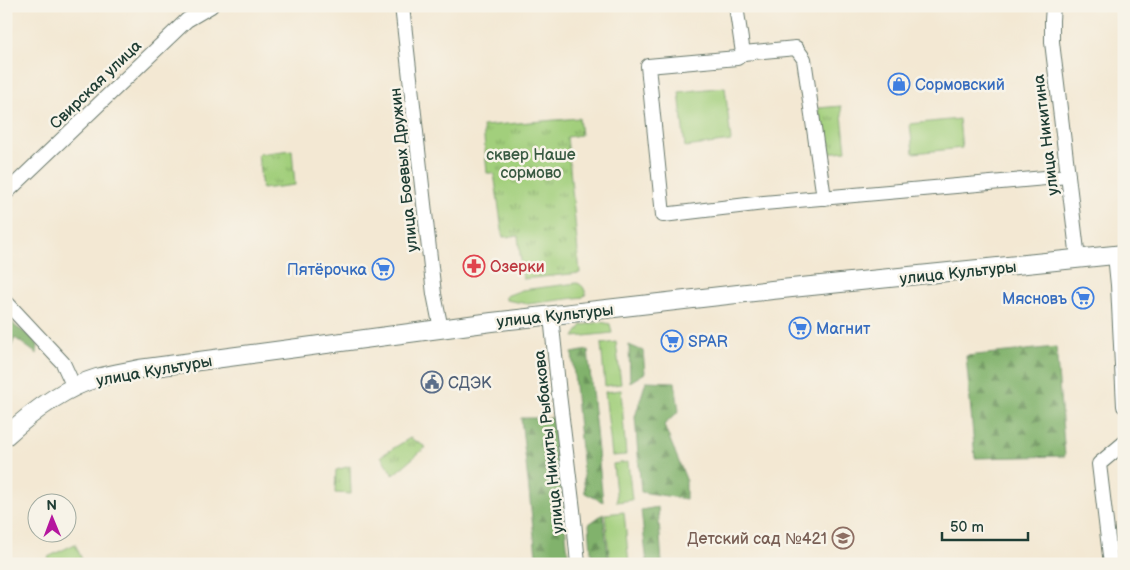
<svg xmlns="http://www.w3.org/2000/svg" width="1130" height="570" viewBox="0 0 1130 570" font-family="'Balsamiq Sans',sans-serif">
  <defs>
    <pattern id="forest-firs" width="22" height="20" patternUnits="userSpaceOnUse" patternTransform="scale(1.25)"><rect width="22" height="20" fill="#81b26c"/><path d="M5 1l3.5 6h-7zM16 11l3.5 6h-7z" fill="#69925a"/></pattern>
    <pattern id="park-tufts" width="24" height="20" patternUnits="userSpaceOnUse" patternTransform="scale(1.25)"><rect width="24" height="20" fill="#a2cf7c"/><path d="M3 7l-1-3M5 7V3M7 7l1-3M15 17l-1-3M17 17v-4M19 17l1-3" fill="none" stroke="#83a966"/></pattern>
  </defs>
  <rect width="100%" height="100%" fill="#f7f3e8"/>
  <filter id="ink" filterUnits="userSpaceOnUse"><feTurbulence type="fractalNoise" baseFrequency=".02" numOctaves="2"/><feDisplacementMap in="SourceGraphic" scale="10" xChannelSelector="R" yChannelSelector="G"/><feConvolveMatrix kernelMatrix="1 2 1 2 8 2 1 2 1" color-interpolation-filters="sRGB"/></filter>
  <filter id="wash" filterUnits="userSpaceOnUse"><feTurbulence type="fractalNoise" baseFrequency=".0096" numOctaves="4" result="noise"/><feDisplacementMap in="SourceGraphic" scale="20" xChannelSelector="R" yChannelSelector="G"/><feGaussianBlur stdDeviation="1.12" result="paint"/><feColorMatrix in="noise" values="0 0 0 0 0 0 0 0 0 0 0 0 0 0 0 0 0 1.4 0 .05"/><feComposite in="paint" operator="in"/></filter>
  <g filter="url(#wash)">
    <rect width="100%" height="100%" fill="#f3e8d3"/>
    <!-- green -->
    <g fill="#a2cf7c" stroke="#608658">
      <polygon points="725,87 731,141 685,147 679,92"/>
      <polygon points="959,119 962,148 913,153 910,124"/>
      <path d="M577 283C583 285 584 288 586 294L583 297 528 304 506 300V296L522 290Z"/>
      <polygon points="601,322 610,324 612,333 574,337 582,325"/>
      <polygon points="616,342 621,384 605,386 601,344"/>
      <polygon points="621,390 626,455 612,456 605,392"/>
      <polygon points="628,462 632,500 617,502 613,464"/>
      <polygon points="624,512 629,564 610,564 605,514"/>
      <polygon points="75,544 84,564 52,564 48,557"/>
    </g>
    <!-- forest -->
    <g fill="url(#forest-firs)" stroke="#507850">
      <polygon points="6,313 15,326 33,338 38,345 37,354 15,338 9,352 6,354"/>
      <polygon points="629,345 643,351 645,373 630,382"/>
      <polygon points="1056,347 1065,456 975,458 966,356"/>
      <polygon points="588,350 603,502 585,493 572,353"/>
      <polygon points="646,381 675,382 679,411 664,425 686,479 686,499 641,492 635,417"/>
      <polygon points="521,418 554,418 569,564 537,564"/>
      <polygon points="658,507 662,564 647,564 641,510"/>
      <polygon points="603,514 609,564 592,564 589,524"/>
    </g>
    <!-- park -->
    <g fill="url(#park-tufts)" stroke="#608658">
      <polygon points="841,106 846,151 824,153 818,108"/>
      <polygon points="579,118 581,135 567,137 580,273 523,279 518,236 503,237 494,173 487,173 483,126"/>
      <polygon points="292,150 295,185 262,189 258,154"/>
      <polygon points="410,438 426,447 393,475 381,456"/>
      <polygon points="350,466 351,494 335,493 336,470"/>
    </g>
  </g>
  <g filter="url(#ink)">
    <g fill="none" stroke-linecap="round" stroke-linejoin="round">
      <!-- minor casing -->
      <g stroke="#69796c" stroke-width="16">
        <g id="minor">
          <polyline points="402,6 434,294 441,329"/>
          <polyline points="736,6 743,53 737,58 648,66 663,215 764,203 1068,176"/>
          <polyline points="1053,6 1052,20 1052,42 1078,259"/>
          <polyline points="743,53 796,48 804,59 824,198"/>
          <polyline points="6,193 187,20 211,6"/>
          <polyline points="1115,255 1118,285 1124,406"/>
          <polyline points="6,302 63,363 74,387"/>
          <polyline points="551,316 559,394 573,510 578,564"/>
          <polyline points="1111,564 1099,464 1124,443"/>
        </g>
      </g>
      <!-- major casing -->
      <g stroke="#69796c" stroke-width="20">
        <path id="major" d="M6 436C32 412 63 388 97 378 111 374 125 372 139 369L492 322 772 290 1124 254"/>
      </g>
      <!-- minor -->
      <use href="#minor" stroke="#fff" stroke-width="14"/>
      <!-- major -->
      <use href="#major" stroke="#fff" stroke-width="18"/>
    </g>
  </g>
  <!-- icons -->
  <defs>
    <g id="shop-ring" transform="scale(1.125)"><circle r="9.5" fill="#f7f3e8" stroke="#3f7fe0" stroke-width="1.5"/><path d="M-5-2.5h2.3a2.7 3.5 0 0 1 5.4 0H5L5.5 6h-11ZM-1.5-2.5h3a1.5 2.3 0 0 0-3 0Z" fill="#3f7fe0"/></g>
    <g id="pharmacy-ring" transform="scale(1.125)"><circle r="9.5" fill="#f7f3e8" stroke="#e0444e" stroke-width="1.5"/><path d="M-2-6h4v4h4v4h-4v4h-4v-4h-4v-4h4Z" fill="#e0444e"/></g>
    <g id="supermarket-ring" transform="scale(1.125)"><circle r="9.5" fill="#f7f3e8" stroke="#3f7fe0" stroke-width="1.5"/><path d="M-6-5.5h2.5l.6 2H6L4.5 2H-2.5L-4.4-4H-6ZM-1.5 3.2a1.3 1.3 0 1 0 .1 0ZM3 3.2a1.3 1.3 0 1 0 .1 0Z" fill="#3f7fe0"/></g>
    <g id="civic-ring" transform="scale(1.125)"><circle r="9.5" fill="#f7f3e8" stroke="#5c6f8a" stroke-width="1.5"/><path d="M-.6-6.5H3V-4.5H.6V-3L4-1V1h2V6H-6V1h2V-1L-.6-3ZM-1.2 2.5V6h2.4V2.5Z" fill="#5c6f8a"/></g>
    <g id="school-ring" transform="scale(1.125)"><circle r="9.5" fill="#f7f3e8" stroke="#8d6e63" stroke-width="1.5"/><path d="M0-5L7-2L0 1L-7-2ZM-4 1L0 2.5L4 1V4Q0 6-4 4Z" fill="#8d6e63"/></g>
  </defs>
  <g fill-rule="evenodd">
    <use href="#shop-ring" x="899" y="84"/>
    <use href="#pharmacy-ring" x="474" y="266"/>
    <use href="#supermarket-ring" x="383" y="269"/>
    <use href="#supermarket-ring" x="1083" y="298"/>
    <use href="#supermarket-ring" x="800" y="328"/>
    <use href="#supermarket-ring" x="672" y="341"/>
    <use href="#civic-ring" x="432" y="382"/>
    <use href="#school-ring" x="843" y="538"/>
  </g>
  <g text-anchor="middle" stroke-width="5" stroke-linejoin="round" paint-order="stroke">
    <!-- street labels -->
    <g font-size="16" fill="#1f3d34" stroke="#f7f3e8">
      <text transform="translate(95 84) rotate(-44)" y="6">Свирская улица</text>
      <text transform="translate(1045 135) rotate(-97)" y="6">улица Никитина</text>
      <text transform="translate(403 170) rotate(-96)" y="6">улица Боевых Дружин</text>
      <text transform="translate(958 272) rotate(-6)" y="6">улица Культуры</text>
      <text transform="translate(555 315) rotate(-6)" y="6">улица Культуры</text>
      <text transform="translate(154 370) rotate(-10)" y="6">улица Культуры</text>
      <text transform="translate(548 442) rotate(-96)" y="6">улица Никиты Рыбакова</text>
    </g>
    <!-- shop labels -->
    <g font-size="16" fill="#366cbe" stroke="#f7f3e8" text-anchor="start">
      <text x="915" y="90">Сормовский</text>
      <text x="367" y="275" text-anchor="end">Пятёрочка</text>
      <text x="1067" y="304" text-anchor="end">Мясновъ</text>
      <text x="816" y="334">Магнит</text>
      <text x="688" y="347">SPAR</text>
    </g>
    <!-- park labels -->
    <g font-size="16" fill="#395a42" stroke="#f7f3e8">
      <text x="531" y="160">сквер Наше<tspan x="531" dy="18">сормово</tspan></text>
    </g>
    <!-- health labels -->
    <g font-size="16" fill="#be3a42" stroke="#f7f3e8" text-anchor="start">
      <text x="490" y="272">Озерки</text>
    </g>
    <!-- service labels -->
    <g font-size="16" fill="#4e5e75" stroke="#f7f3e8" text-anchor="start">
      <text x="448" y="388">СДЭК</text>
    </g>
    <!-- education labels -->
    <g font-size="16" fill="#785e54" stroke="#f7f3e8" text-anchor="end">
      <text x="827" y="544">Детский сад №421</text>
    </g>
  </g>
  <!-- margin -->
  <rect width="1130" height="570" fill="none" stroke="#f7f3e8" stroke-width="25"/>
  <!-- north arrow -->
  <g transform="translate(52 518) rotate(359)"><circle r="24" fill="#f7f3e8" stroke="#a1aaa0"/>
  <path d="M0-4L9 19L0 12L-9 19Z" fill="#b5179e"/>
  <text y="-8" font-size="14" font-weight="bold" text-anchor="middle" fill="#1f3d34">N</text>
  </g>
  <!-- scale -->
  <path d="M942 532v8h86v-8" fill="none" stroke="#1f3d34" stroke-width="2.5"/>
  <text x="950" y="532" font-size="15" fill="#1f3d34" stroke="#f7f3e8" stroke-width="4" paint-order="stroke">50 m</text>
</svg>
